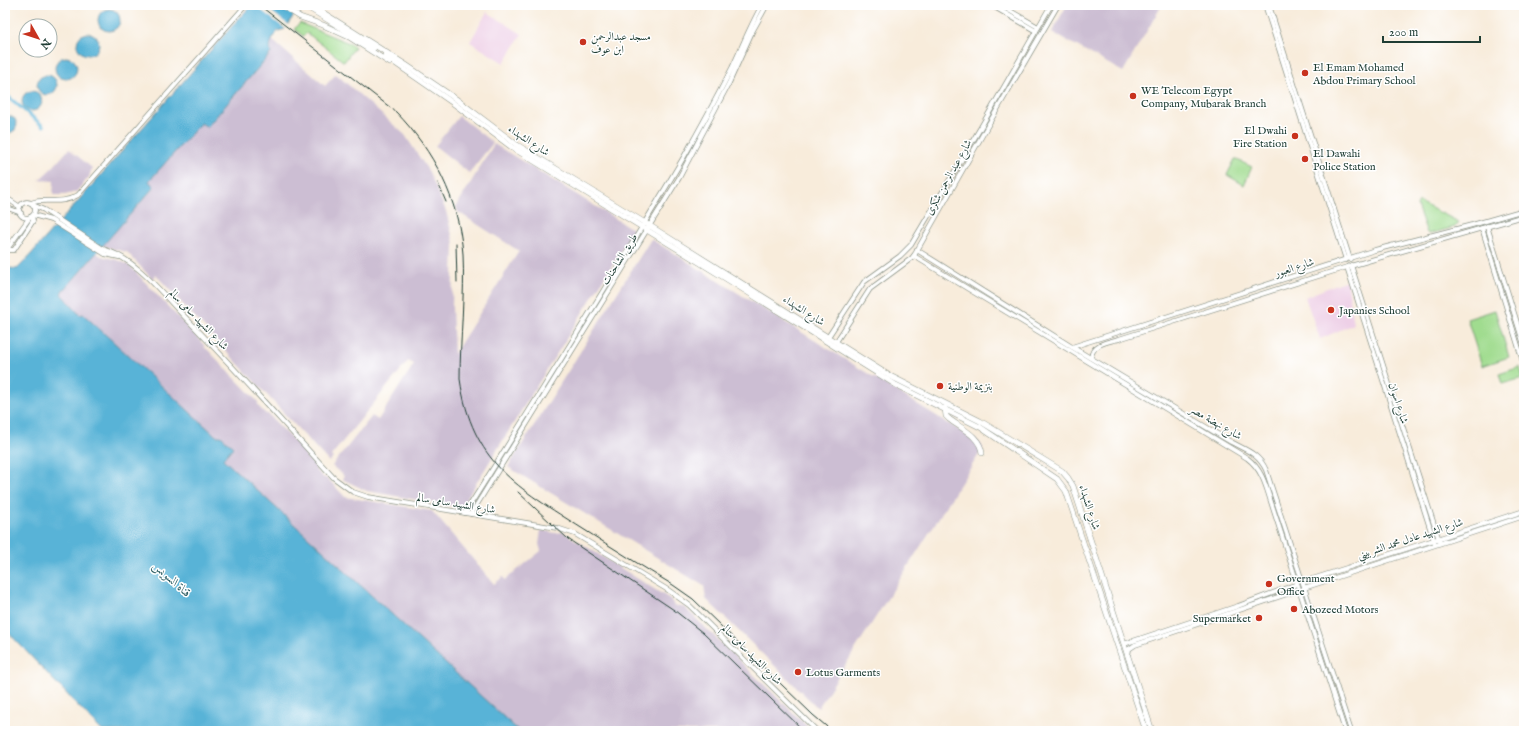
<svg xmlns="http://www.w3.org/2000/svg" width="1529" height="736" viewBox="0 0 1529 736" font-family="'IM FELL English',Amiri,serif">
  <rect width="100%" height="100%" fill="#fff"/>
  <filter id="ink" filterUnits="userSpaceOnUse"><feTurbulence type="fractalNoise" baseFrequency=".025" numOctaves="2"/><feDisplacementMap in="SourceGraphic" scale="8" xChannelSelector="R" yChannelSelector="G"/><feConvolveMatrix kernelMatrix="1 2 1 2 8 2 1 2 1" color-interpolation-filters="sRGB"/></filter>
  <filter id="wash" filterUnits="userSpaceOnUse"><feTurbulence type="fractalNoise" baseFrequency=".012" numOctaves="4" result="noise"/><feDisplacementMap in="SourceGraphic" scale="16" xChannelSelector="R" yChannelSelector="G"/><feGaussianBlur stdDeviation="0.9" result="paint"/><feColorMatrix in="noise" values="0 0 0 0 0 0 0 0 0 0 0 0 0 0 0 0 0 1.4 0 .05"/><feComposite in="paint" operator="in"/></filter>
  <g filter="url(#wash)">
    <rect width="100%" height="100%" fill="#f8ecdb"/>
    <!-- built -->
    <g fill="#eed0e7">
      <polygon points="487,12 522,34 504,63 470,42"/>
      <polygon points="1347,280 1354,324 1320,339 1305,297"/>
    </g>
    <!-- industrial -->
    <g fill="#ccbed3">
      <polygon points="1067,5 1162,5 1123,72 1052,32"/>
      <polygon points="272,40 325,86 336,74 405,135 429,172 446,211 454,243 452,307 454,354 519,251 458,212 456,207 494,144 634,230 462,506 458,507 367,491 342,479 344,476 332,466 372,416 378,420 414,364 408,361 331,456 333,458 329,462 156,275 152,279 127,252 102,246 154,188 148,181 201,122 207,127 271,53 270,46"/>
      <polygon points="459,116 493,143 469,173 435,146"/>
      <polygon points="69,149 92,168 89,177 76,192 65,195 53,195 54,181 39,180 54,166"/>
      <polygon points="651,239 980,443 983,448 818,708 706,599 704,586 508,467"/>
      <polygon points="97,253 101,256 121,261 131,267 204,345 205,348 208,350 258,402 258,406 266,414 268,414 305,452 304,453 309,460 315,465 316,470 324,478 327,478 345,497 432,511 494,584 503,577 505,580 541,551 539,544 541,530 555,533 563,532 670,599 675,606 679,606 680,605 685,608 812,731 519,731 223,459 233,447 221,436 216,436 83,314 80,315 62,296 61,293 64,288 65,289"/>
    </g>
    <!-- green -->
    <g fill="#a0dc8f" stroke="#608c62">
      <polygon points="300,23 349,43 355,47 344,62 307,33 303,36 294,29"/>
      <polygon points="1235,159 1252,167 1244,185 1227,175"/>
      <polygon points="1419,202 1459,222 1455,227 1429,234 1427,233 1417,206"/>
      <polygon points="1495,310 1509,357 1482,366 1467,319"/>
      <polygon points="1520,367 1523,378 1502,384 1499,374"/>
    </g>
    <!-- water -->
    <g fill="#59b3d7" stroke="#3c7886">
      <path d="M252 5H294L293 6 297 10 285 29 278 31C273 38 268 44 271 53L207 127 201 123 149 181 154 187 65 289H63L61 294 80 315 83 314 216 436H221L233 447 223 459 519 731H102L5 629V270L6 271 11 268 17 269 25 261 241 16Z"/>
      <circle cx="109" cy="20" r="11"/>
      <circle cx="88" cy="44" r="11"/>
      <circle cx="66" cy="68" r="11"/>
      <circle cx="47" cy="85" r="10"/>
      <circle cx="32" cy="101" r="10"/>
      <polygon points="10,116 15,119 17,125 15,130 10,133 5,133 5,117"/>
    </g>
    <!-- pier -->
    <polygon fill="#f8ecdb" points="254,5 263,5 290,26 287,30"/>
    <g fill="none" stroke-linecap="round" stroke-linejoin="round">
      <!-- canal -->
      <polyline stroke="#59b3d7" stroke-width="3.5" points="5,94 43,126"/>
    </g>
  </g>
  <g filter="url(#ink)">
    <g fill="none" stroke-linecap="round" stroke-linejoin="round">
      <!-- secondary casing -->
      <g stroke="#8c9488" stroke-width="5.5">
        <g id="secondary">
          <polyline points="991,5 1036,31"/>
          <polyline points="1000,5 1038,27"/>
          <polyline points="1265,5 1346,260"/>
          <polyline points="1269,5 1350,259"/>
          <polyline points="5,197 20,207"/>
          <circle cx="27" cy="210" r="8"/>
          <path d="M31 203C45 197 60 206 78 195L246 5"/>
          <path d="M33 205 44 210 103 249C136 259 159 290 182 314 234 367 283 423 334 478L353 492 368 497 557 528 575 534 668 590 689 605 817 731"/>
          <polyline points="5,207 21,213"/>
          <polyline points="33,215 51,220 105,254 119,257"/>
          <polyline points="1487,226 1524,345"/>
          <polyline points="1482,228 1524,365"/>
          <polyline points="5,247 10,250 14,250 33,221 32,216"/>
          <path d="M917 250 1072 347 1231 442C1246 450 1259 454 1266 470L1351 731"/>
          <polyline points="5,252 30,217"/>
          <path d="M914 256 1247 458C1262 469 1266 486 1271 502L1345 731"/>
          <polyline points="1351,265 1440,543"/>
          <polyline points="1347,267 1435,544"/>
          <polyline points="828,337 864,282 900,256 911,245 981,127 1051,5"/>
          <polyline points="836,342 870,289 912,258 915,254 987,127 1058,5"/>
          <polyline points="1072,347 1375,250 1472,225 1524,210"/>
          <path d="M1091 358C1092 344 1107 342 1119 339L1347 267 1524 216"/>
          <path d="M465 513C539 395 614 276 685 155 701 127 717 97 732 68 742 47 750 26 762 5"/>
          <polyline points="471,514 679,178 729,83 752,32 767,5"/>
          <polyline points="1303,582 1524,511"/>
          <polyline points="1304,588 1524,516"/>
          <polyline points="1124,644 1238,606 1297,584"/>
          <polyline points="1128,656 1129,649 1135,645 1299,590"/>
        </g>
      </g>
      <!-- highway casing -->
      <g stroke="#8c9488" stroke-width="6">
        <g id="highway">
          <polyline points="281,5 300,17 323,25 349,37 390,63"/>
          <polyline points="304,5 374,48"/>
          <polyline points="311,5 406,65 456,99 517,145 650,226 890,376 980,421 1062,471 1068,478 1073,486 1152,731"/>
          <polyline points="385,56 453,103 513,148 730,281 896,385 980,427 1057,479 1066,491 1146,731"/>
          <path d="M945 408 946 416 949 419C962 429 980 436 982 453"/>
        </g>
      </g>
      <!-- secondary -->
      <use href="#secondary" stroke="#fff" stroke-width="4"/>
      <!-- highway -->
      <use href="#highway" stroke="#fff" stroke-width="5"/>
      <!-- rail -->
      <g stroke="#1f3d34" stroke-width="1">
        <path d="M259 5 396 112C434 151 459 200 463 254 465 296 460 338 460 379 472 463 517 487 583 529 613 548 643 567 673 585L693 599 813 715 832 731"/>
        <polyline points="438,183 446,202"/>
        <polyline points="456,243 457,282"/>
        <polyline points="518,492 568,539 674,610 703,633 804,731"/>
      </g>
    </g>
  </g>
  <!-- markers -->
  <g fill="#c8321e" stroke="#fff" stroke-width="1.5">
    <circle cx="583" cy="42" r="4"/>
    <circle cx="1305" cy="73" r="4"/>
    <circle cx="1133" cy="96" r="4"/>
    <circle cx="1295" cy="136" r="4"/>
    <circle cx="1305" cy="159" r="4"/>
    <circle cx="1331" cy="310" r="4"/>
    <circle cx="940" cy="386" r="4"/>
    <circle cx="1269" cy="584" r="4"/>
    <circle cx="1294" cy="609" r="4"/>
    <circle cx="1259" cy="618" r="4"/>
    <circle cx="798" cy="672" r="4"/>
  </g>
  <g text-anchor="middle" stroke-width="3" stroke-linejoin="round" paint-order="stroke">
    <!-- poi labels -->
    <g font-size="11" fill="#1f3d34" stroke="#fff" text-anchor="start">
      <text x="591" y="40">مسجد عبدالرحمن<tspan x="591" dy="13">ابن عوف</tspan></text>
      <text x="1313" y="71">El Emam Mohamed<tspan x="1313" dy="13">Abdou Primary School</tspan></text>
      <text x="1141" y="94">WE Telecom Egypt<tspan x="1141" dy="13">Company, Mubarak Branch</tspan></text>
      <text x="1287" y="134" text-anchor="end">El Dwahi<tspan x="1287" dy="13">Fire Station</tspan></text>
      <text x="1313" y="157">El Dawahi<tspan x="1313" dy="13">Police Station</tspan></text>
      <text x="1339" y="314">Japanies School</text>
      <text x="948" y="390">بنزيمة الوطنية</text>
      <text x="1277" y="582">Government<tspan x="1277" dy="13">Office</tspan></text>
      <text x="1302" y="613">Abozeed Motors</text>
      <text x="1251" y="622" text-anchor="end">Supermarket</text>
      <text x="806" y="676">Lotus Garments</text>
    </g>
    <!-- street labels -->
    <g font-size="11" fill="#1f3d34" stroke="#fff">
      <text transform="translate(529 140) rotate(33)" y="4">شارع الشهداء</text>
      <text transform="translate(948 177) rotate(-61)" y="4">شارع عبد الرحمن شكرى</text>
      <text transform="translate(619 259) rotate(-58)" y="4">طريق الشاحنات</text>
      <text transform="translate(1294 267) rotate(-18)" y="4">شارع العبور</text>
      <text transform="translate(804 310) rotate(32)" y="4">شارع الشهداء</text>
      <text transform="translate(199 319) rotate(46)" y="4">شارع الشهيد سامى سالم</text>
      <text transform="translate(1399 403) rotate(72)" y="4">شارع اسوان</text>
      <text transform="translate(1216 422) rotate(30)" y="4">شارع نهضة مصر</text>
      <text transform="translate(456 503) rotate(9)" y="4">شارع الشهيد سامى سالم</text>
      <text transform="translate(1090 507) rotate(72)" y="4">شارع الشهداء</text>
      <text transform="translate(1410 538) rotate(-18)" y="4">شارع الشهيد عادل محمد الشربيني</text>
      <text transform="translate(752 654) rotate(45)" y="4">شارع الشهيد سامى سالم</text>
    </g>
    <!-- water labels -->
    <g font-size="12" font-style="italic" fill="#306065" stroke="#fff">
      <text transform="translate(172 579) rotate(42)" y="4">قناة السويس</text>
    </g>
  </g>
  <!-- margin -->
  <rect width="1529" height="736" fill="none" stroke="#fff" stroke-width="20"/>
  <!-- north arrow -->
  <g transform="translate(38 38) rotate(129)"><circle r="19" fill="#ffffff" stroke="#a5b1ae"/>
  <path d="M0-3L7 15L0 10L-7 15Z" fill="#c8321e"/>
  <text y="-6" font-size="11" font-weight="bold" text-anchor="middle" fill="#1f3d34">N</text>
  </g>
  <!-- scale -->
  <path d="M1383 36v6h97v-6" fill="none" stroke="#1f3d34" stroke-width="2"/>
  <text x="1389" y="36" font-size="12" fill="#1f3d34" stroke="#ffffff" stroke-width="3" paint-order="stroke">200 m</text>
</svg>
